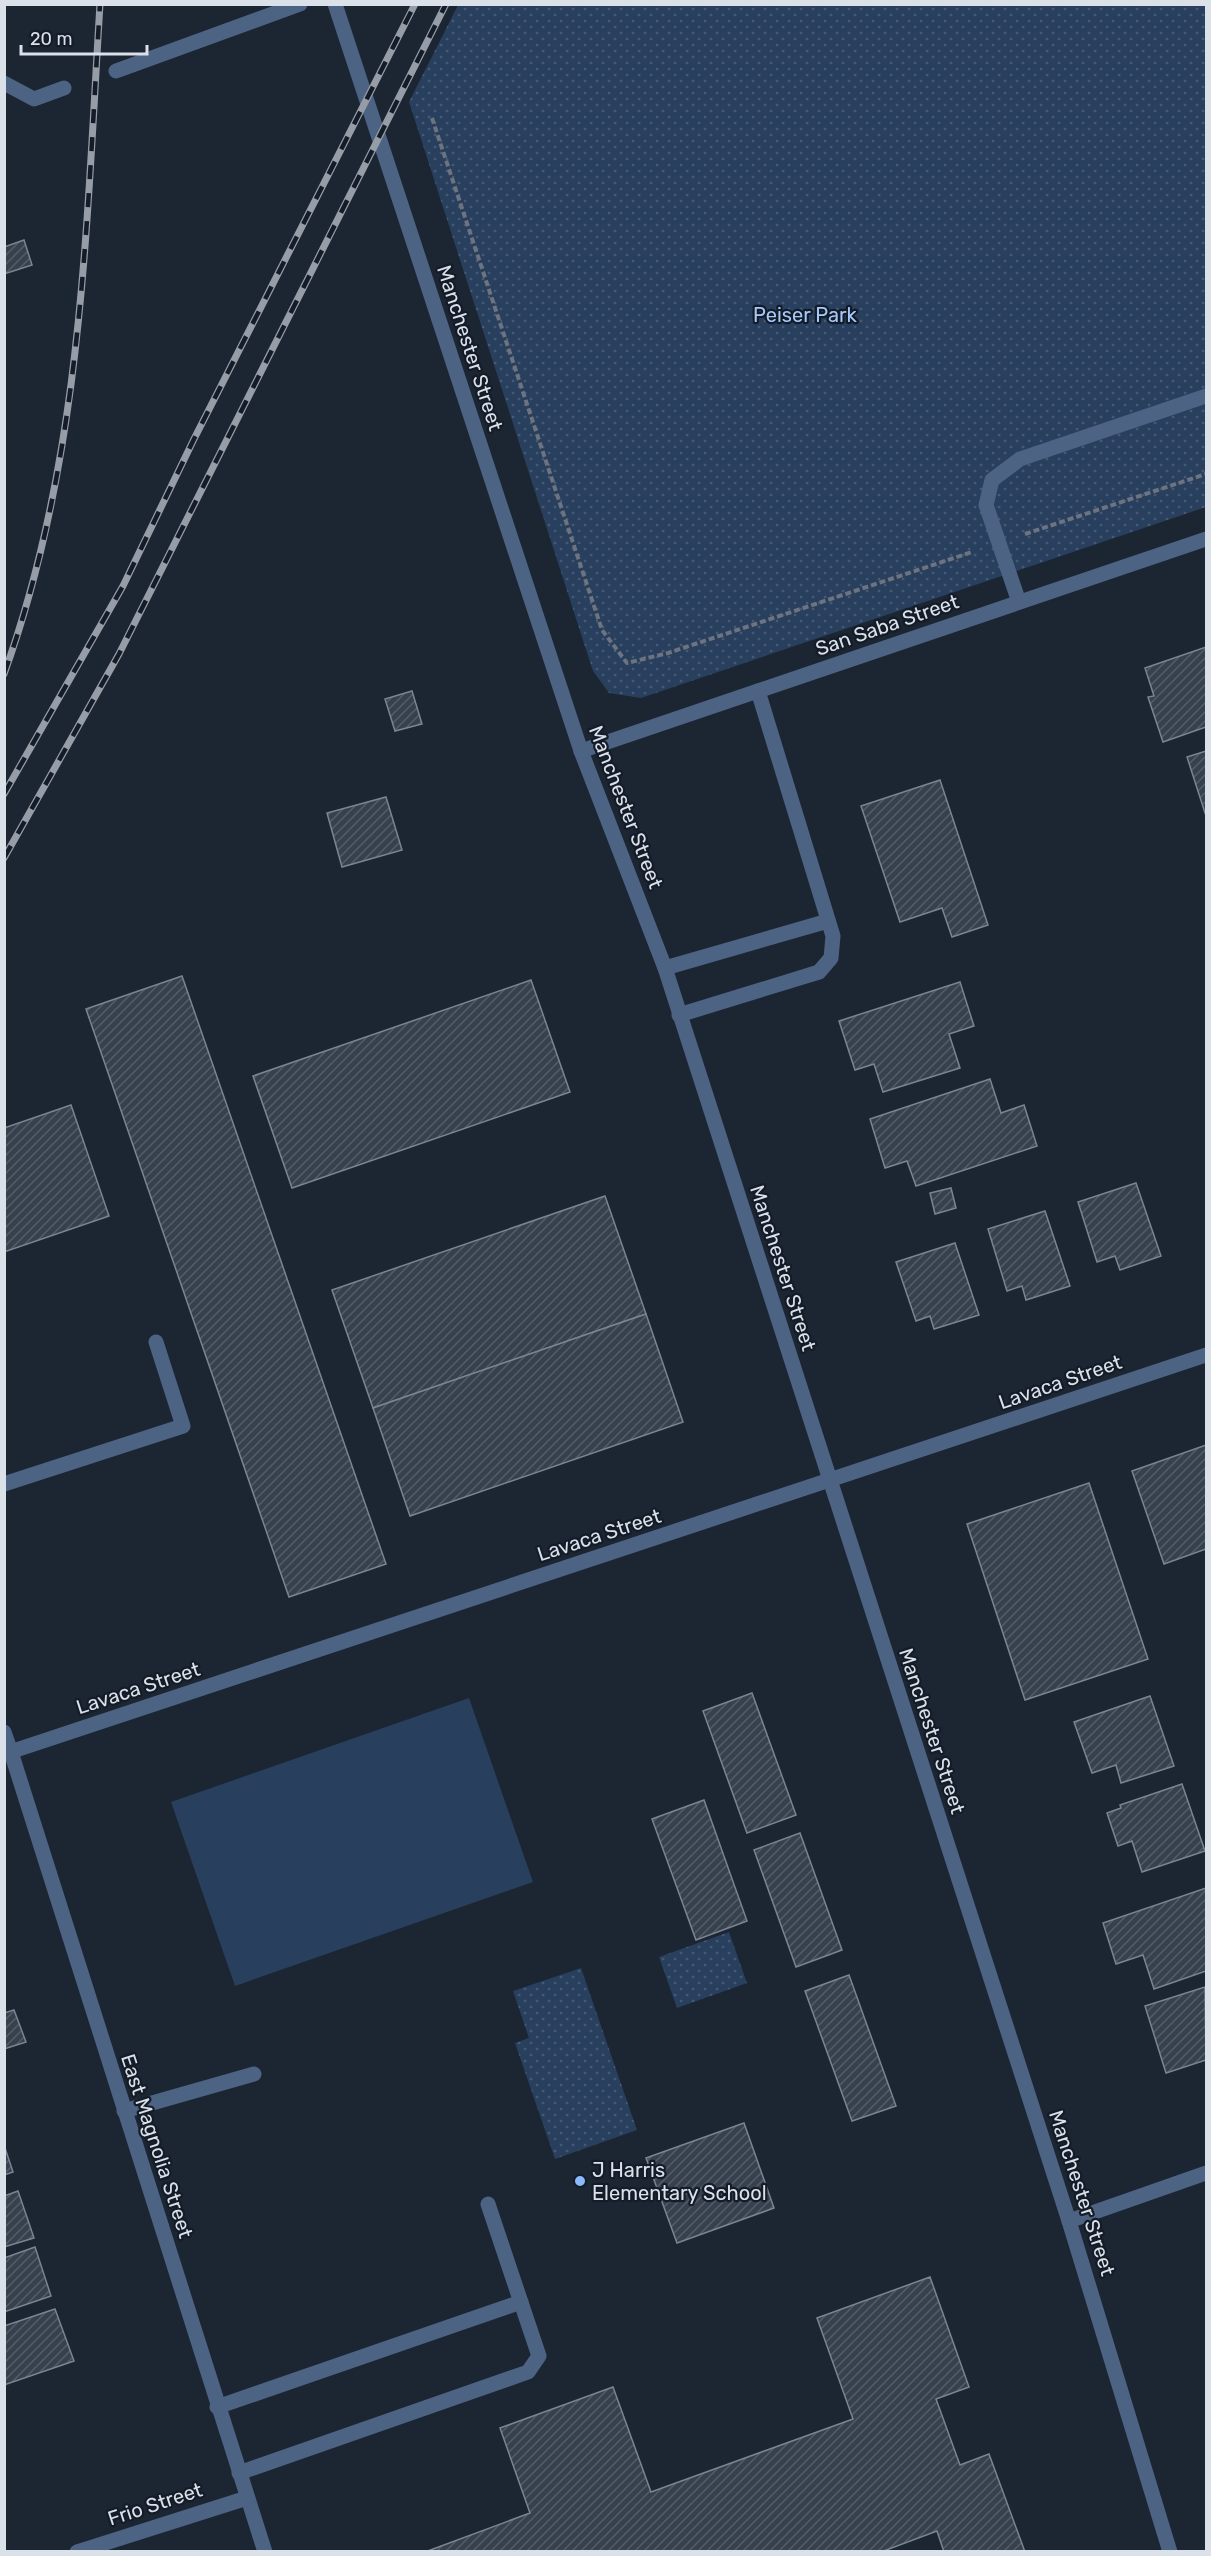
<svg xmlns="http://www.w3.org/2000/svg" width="1211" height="2556" viewBox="0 0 1211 2556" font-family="Rubik,sans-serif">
  <defs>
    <pattern id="park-dots" width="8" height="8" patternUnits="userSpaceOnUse" patternTransform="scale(1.5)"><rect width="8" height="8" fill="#283f5e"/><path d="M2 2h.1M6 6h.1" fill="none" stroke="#475a75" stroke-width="1.8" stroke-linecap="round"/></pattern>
    <pattern id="building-hatch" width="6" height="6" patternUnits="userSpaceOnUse" patternTransform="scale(1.5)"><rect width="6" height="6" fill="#37414e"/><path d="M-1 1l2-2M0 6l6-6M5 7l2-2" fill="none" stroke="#535c68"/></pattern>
  </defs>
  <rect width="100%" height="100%" fill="#1c2532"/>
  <!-- grass -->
  <polygon fill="#283f5e" points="469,1698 533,1882 235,1986 171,1802"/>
  <!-- park -->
  <g fill="url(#park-dots)">
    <polygon points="458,5 1206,5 1206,507 641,698 609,693 593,671 409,102"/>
    <polygon points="729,1932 747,1983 677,2008 659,1957"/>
    <polygon points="581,1968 637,2130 555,2159 515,2043 529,2038 513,1991"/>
  </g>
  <!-- building -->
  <g fill="url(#building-hatch)" stroke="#7a8594" stroke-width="1.5">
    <polygon points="24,240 32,265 4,274 4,247"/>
    <polygon points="1206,647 1206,727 1163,742 1148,697 1154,696 1145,668"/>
    <polygon points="412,691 422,724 395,731 385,699"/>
    <polygon points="1206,751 1206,816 1187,757"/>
    <polygon points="940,780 988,925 952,937 942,908 900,922 861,806"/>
    <polygon points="386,797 402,850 342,867 327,813"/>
    <polygon points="182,976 386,1564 289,1597 86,1009"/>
    <polygon points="531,980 570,1092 292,1188 253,1076"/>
    <polygon points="960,982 974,1026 949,1034 960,1068 883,1092 874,1064 855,1070 839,1021"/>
    <polygon points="990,1079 1001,1113 1024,1105 1037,1146 916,1186 907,1161 885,1168 870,1119"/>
    <polygon points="71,1105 109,1216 4,1252 4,1128"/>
    <polygon points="1136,1183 1161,1256 1120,1270 1115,1256 1097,1262 1078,1202"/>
    <polygon points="951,1188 956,1208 935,1214 930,1193"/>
    <polygon points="605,1196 646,1314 373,1408 332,1290"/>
    <polygon points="1045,1211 1070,1286 1026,1300 1022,1286 1007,1291 988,1229"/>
    <polygon points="955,1243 979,1315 934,1329 930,1316 916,1321 896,1262"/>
    <polygon points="646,1314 683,1422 410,1516 373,1408"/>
    <polygon points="1206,1445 1206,1549 1164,1564 1132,1471"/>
    <polygon points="1089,1483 1148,1659 1025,1700 967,1524"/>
    <polygon points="752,1693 796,1815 747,1833 703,1711"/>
    <polygon points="1150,1696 1174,1766 1121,1783 1116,1765 1092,1773 1074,1722"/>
    <polygon points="1182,1784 1205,1851 1142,1872 1132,1841 1118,1846 1107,1813 1121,1808 1120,1805"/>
    <polygon points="704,1800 747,1921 696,1940 652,1819"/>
    <polygon points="800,1833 842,1950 796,1967 754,1850"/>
    <polygon points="1206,1888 1206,1971 1154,1989 1143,1955 1116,1964 1103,1923"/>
    <polygon points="849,1975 896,2106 852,2121 805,1991"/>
    <polygon points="1205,1987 1206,2060 1166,2073 1145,2006"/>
    <polygon points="14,2010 26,2042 4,2049 4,2013"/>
    <polygon points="744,2123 774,2208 677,2243 646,2158"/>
    <polygon points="4,2145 13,2172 4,2175"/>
    <polygon points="18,2191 34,2238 4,2247 4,2196"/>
    <polygon points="35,2247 51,2296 4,2312 4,2258"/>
    <polygon points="930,2277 969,2387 936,2399 960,2465 989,2454 1025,2552 944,2552 937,2531 881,2552 425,2552 530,2513 500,2428 613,2387 651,2492 853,2419 817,2318"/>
    <polygon points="55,2309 74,2361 4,2385 4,2326"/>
  </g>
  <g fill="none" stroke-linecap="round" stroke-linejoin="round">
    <!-- path -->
    <g stroke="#6d747f" stroke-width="4" stroke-dasharray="6 3" stroke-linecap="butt">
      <polyline points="432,118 602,630 627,663 668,653 972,552"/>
      <polyline points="1025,534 1206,474"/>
    </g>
    <!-- service -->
    <g stroke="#4c6383" stroke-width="15">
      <polyline points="116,71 300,4"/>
      <polyline points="4,83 34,99 64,88"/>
      <polyline points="1019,602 986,505 992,480 1020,459 1206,396"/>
      <polyline points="665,968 828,921"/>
      <polyline points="679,1015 819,972 831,958 833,936 758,691"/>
      <polyline points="4,1484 183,1426 156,1342"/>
      <polyline points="4,1732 11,1752"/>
      <polyline points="124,2111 254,2074"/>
      <polyline points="217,2407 521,2302"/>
      <polyline points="239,2473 528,2372 539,2356 488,2204"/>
    </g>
    <!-- minor -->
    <g stroke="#4c6383" stroke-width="15">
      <polyline points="581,751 1206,539"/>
      <polyline points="11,1752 265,2552"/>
      <polyline points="4,1754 1206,1355"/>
      <polyline points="1069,2221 1206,2173"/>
      <polyline points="77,2552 247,2498"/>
    </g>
    <!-- tertiary -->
    <polyline stroke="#4c6383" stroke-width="15" points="335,4 581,751 665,968 1069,2221 1170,2552"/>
    <!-- rail casing -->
    <g stroke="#969da7" stroke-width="7">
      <g id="rail">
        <path d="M4 674C82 459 86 230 100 4"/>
        <polyline points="4,794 123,586 194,439 415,4"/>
        <polyline points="4,858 119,654 446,4"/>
      </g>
    </g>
    <!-- rail -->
    <use href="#rail" stroke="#131c28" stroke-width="4.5" stroke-dasharray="14" stroke-linecap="butt"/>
  </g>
  <!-- markers -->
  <circle fill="#8abafc" stroke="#131c28" stroke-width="2" cx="580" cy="2181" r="6"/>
  <g text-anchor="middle" stroke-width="4.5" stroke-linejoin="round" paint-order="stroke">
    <!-- park labels -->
    <g font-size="20" fill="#a5c9fb" stroke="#131c28">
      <text x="805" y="322">Peiser Park</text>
    </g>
    <!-- street labels -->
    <g font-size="20" fill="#dbe1e9" stroke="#131c28">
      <text transform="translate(470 348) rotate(72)" y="7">Manchester Street</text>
      <text transform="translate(887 625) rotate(-19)" y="7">San Saba Street</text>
      <text transform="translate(626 807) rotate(69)" y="7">Manchester Street</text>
      <text transform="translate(783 1268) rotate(72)" y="7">Manchester Street</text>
      <text transform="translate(1060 1382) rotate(-19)" y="7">Lavaca Street</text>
      <text transform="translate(599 1535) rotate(-18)" y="7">Lavaca Street</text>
      <text transform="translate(138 1688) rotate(-18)" y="7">Lavaca Street</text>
      <text transform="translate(932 1731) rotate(72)" y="7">Manchester Street</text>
      <text transform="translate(157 2146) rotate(72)" y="7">East Magnolia Street</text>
      <text transform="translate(1082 2193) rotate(72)" y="7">Manchester Street</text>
      <text transform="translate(155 2504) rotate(-18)" y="7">Frio Street</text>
    </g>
    <!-- poi labels -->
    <g font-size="20" fill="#dbe1e9" stroke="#131c28" text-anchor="start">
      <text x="592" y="2177">J Harris<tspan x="592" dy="23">Elementary School</tspan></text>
    </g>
  </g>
  <!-- border -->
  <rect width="1211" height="2556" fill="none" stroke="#dbe1e9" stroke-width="12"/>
  <!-- scale -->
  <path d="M21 45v9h126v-9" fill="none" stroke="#dbe1e9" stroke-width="3"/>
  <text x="30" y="45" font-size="18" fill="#dbe1e9" stroke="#131c28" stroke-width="4.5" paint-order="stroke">20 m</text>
</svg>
